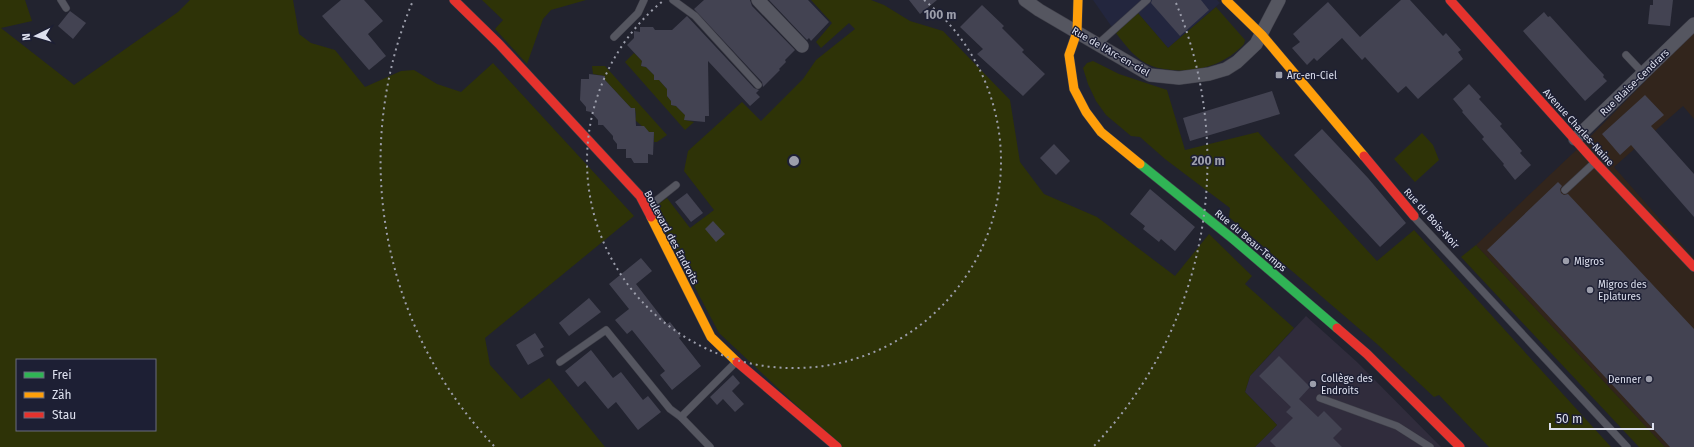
<svg xmlns="http://www.w3.org/2000/svg" width="1694" height="447" viewBox="0 0 1694 447" font-family="'Fira Sans',sans-serif">
  <rect width="100%" height="100%" fill="#22232f"/>
  <!-- commercial -->
  <polygon fill="#32251c" points="1694,32 1694,119 1683,106 1614,167 1694,258 1694,447 1665,447 1476,245 1589,138"/>
  <!-- built -->
  <polygon fill="#23263e" points="1093,0 1217,0 1220,3 1168,48 1138,13 1116,33"/>
  <!-- education -->
  <polygon fill="#302c3c" points="1306,316 1357,362 1441,447 1255,447 1277,425 1245,392 1250,376"/>
  <!-- green -->
  <g fill="#2e3307" fill-rule="evenodd">
    <path d="M0 0H25L32 21 1 28 74 85 178 12 190 0H293L299 34 311 43 335 50 365 87 401 71 414 70 437 84 461 92 493 63 634 216 485 338 490 365 521 399 549 378 605 447H0ZM17 360H155V430H17Z"/>
    <polygon points="482,0 586,0 551,10 543,19 527,64 495,29 503,20"/>
    <polygon points="811,0 871,0 884,5 910,21 943,31 1010,100 1020,162 1044,194 1097,217 1175,276 1209,234 1252,276 1245,284 1294,328 1250,376 1245,392 1277,425 1255,447 841,447 719,333 653,208 667,198 690,228 714,210 684,171 688,151 742,102 761,121 803,79 816,60 855,29 849,23 821,48 816,42 832,23"/>
    <path d="M1216 7 1245 40 1244 44C1224 66 1193 74 1164 69 1161 68 1156 68 1152 66 1136 60 1126 46 1116 33L1138 13 1168 48Z"/>
    <polygon points="634,53 642,61 641,66 646,67 654,75 654,80 659,80 667,89 667,96 671,101 671,105 676,106 685,115 685,120 694,122 685,130 625,62"/>
    <polygon points="1093,61 1119,74 1167,90 1185,150 1258,132 1377,261 1414,230 1611,447 1489,447 1439,395 1434,397 1377,344 1229,217 1230,208 1165,159 1140,137 1131,136 1106,115 1096,101 1088,84 1083,68 1087,63"/>
    <polygon points="592,66 605,66 667,135 657,142 654,142 654,132 649,132 635,120 636,115 635,109 631,108 605,80 605,76 593,74"/>
    <polygon points="1422,133 1433,145 1439,160 1415,182 1394,159"/>
    <polygon points="1476,245 1665,447 1639,447 1461,257"/>
  </g>
  <!-- building -->
  <g fill="#434352">
    <polygon points="341,0 364,0 383,21 368,34 386,56 369,70 322,16"/>
    <polygon points="704,0 750,0 752,6 795,50 785,60 786,62 779,69 780,70 763,87 762,82 694,9"/>
    <polygon points="769,0 808,0 829,22 811,41 809,38 807,40"/>
    <polygon points="909,0 937,0 920,14"/>
    <polygon points="1152,0 1201,0 1209,10 1180,36 1151,3"/>
    <polygon points="1401,0 1410,0 1443,36 1446,33 1461,50 1458,52 1463,59 1418,99 1406,86 1398,93 1365,57 1362,60 1342,38 1317,61 1314,58 1307,65 1292,48 1300,42 1293,34 1328,2 1360,37"/>
    <polygon points="1653,0 1673,0 1670,26 1648,24 1650,5 1653,5"/>
    <polygon points="982,5 1004,26 1002,28 1024,50 1022,52 1045,74 1023,96 977,54 983,49 960,27"/>
    <polygon points="70,11 86,23 73,39 58,26"/>
    <polygon points="1544,12 1548,17 1550,16 1588,58 1604,75 1603,77 1607,81 1585,101 1523,31"/>
    <polygon points="687,16 754,88 759,90 756,93 760,97 750,106 708,61 709,116 705,116 705,122 684,120 685,115 676,106 671,105 671,101 667,96 667,89 659,80 654,80 654,75 646,67 641,66 642,61 627,45 634,38 634,31 640,32 640,27 653,27 655,30 672,30"/>
    <polygon points="589,74 605,76 605,80 631,108 635,108 636,126 644,126 649,132 654,132 653,155 648,154 648,163 634,163 631,158 626,158 626,149 617,149 617,144 613,139 613,136 603,125 598,125 598,120 591,112 586,111 586,107 580,100 581,79 589,79"/>
    <polygon points="1469,84 1481,97 1479,99 1502,124 1500,126 1522,151 1520,153 1531,165 1515,180 1503,165 1504,164 1482,139 1484,137 1462,112 1463,111 1453,99"/>
    <polygon points="1272,91 1280,114 1190,141 1183,118"/>
    <polygon points="1645,95 1664,115 1651,126 1694,174 1694,217 1631,145 1620,155 1602,134"/>
    <polygon points="1322,129 1368,178 1406,223 1380,247 1294,155"/>
    <polygon points="1054,144 1070,161 1056,175 1040,158"/>
    <polygon points="1558,182 1562,186 1560,189 1561,193 1564,195 1568,194 1694,329 1694,447 1670,447 1487,250"/>
    <polygon points="1150,189 1195,227 1175,251 1161,239 1159,242 1143,229 1145,226 1130,214"/>
    <polygon points="687,193 703,213 691,222 675,202"/>
    <polygon points="713,221 725,234 716,242 705,229"/>
    <polygon points="641,258 652,271 636,284 667,324 670,322 681,336 679,338 701,366 672,390 660,375 665,371 632,330 627,334 615,320 629,309 609,284"/>
    <polygon points="589,298 601,312 569,336 559,323"/>
    <polygon points="535,333 544,347 540,349 544,356 528,365 516,345"/>
    <polygon points="591,350 613,378 621,372 643,400 648,396 661,412 638,430 616,402 608,409 585,381 578,387 565,371"/>
    <polygon points="1279,356 1310,387 1299,399 1318,417 1324,411 1342,429 1333,438 1342,447 1276,447 1270,441 1293,418 1286,412 1291,407 1259,376"/>
    <polygon points="733,375 740,383 732,391 744,404 735,412 723,399 717,405 710,397"/>
  </g>
  <g fill="none" stroke-linecap="round" stroke-linejoin="round">
    <!-- lane casing -->
    <g stroke="#3f3f49" stroke-width="8">
      <g id="lane">
        <polyline points="61,0 66,8"/>
        <polyline points="673,0 695,16 758,85"/>
        <polyline points="614,37 638,13 644,0"/>
        <polyline points="1098,44 1147,0"/>
        <polyline points="1626,55 1643,73"/>
        <polyline points="1565,190 1594,163"/>
        <polyline points="647,208 676,185"/>
        <polyline points="1414,217 1627,447"/>
        <polyline points="560,362 606,330 670,409 681,417 710,447"/>
        <polyline points="1320,398 1397,426 1430,447"/>
        <polyline points="681,417 736,362"/>
      </g>
    </g>
    <!-- street casing -->
    <g stroke="#3f3f49" stroke-width="14">
      <g id="street">
        <polyline points="758,0 802,46"/>
        <polyline points="1025,0 1039,10 1150,75 1179,78 1209,74 1226,69 1237,62 1256,44 1279,0"/>
        <polyline points="1575,139 1694,24"/>
      </g>
    </g>
    <!-- fast casing -->
    <g stroke="#3f3f49" stroke-width="10">
      <polyline id="fast" points="1140,164 1233,239 1337,328"/>
    </g>
    <!-- slow casing -->
    <g stroke="#3f3f49" stroke-width="10">
      <g id="slow">
        <polyline points="1078,0 1077,32 1069,55 1074,89 1086,112 1101,132 1140,164"/>
        <polyline points="1226,0 1262,35 1364,156"/>
        <polyline points="651,217 711,337 737,362"/>
      </g>
    </g>
    <!-- jam casing -->
    <g stroke="#3f3f49" stroke-width="10">
      <g id="jam">
        <polyline points="454,0 499,44 640,196 651,217"/>
        <polyline points="1450,0 1595,162 1694,267"/>
        <polyline points="1364,156 1414,216"/>
        <polyline points="1337,328 1367,354 1460,447"/>
        <polyline points="737,362 837,447"/>
      </g>
    </g>
    <!-- lane -->
    <use href="#lane" stroke="#555660" stroke-width="7"/>
    <!-- street -->
    <use href="#street" stroke="#555660" stroke-width="13"/>
    <!-- fast -->
    <use href="#fast" stroke="#30b455" stroke-width="9"/>
    <!-- slow -->
    <use href="#slow" stroke="#ff9f0a" stroke-width="9"/>
    <!-- jam -->
    <use href="#jam" stroke="#e5322d" stroke-width="9"/>
  </g>
  <!-- distance rings -->
  <g fill="none" stroke="#9c9eab" stroke-width="2" stroke-dasharray="2 4">
    <path d="M924 0A207 207 0 1 1 664 0"/>
    <path d="M494 446A414 414 0 0 1 412 3M1176 3A414 414 0 0 1 1094 446"/>
  </g>
  <!-- markers -->
  <g fill="#9c9eab" stroke="#1d1f34" stroke-width="1.5">
    <rect x="1275" y="71" width="8" height="8" rx="2"/>
    <circle cx="1566" cy="261" r="4"/>
    <circle cx="1590" cy="290" r="4"/>
    <circle cx="1649" cy="379" r="4"/>
    <circle cx="1313" cy="384" r="4"/>
  </g>
  <g text-anchor="middle" stroke-width="3" stroke-linejoin="round" paint-order="stroke">
    <!-- street labels -->
    <g font-size="10" fill="#dde0ee" stroke="#1d1f34">
      <text transform="translate(1111 51) rotate(30)" y="4">Rue de l'Arc-en-ciel</text>
      <text transform="translate(1634 82) rotate(-44)" y="4">Rue Blaise-Cendrars</text>
      <text transform="translate(1579 127) rotate(48)" y="4">Avenue Charles-Naine</text>
      <text transform="translate(1432 218) rotate(48)" y="4">Rue du Bois-Noir</text>
      <text transform="translate(672 237) rotate(62)" y="4">Boulevard des Endroits</text>
      <text transform="translate(1251 240) rotate(40)" y="4">Rue du Beau-Temps</text>
    </g>
    <!-- poi labels -->
    <g font-size="10" fill="#dde0ee" stroke="#1d1f34" text-anchor="start">
      <text x="1287" y="79">Arc-en-Ciel</text>
      <text x="1574" y="265">Migros</text>
      <text x="1598" y="288">Migros des<tspan x="1598" dy="12">Eplatures</tspan></text>
      <text x="1321" y="382">Collège des<tspan x="1321" dy="12">Endroits</tspan></text>
      <text x="1641" y="383" text-anchor="end">Denner</text>
    </g>
  </g>
  <circle cx="794" cy="161" r="6" fill="#9c9eab" stroke="#1d1f34" stroke-width="2"/>
  <g font-size="12" text-anchor="middle" font-weight="bold" fill="#9c9eab" stroke="#1d1f34" stroke-width="3" stroke-linejoin="round" paint-order="stroke">
    <text x="940" y="19">100 m</text>
    <text x="1208" y="165">200 m</text>
  </g>
  <!-- legend -->
  <rect x="16" y="359" width="140" height="72" fill="#1d1f34" stroke="#6a6c7e"/>
  <rect x="24" y="372" width="20" height="6" fill="#30b455" stroke="#6a6c7e"/>
  <text x="52" y="379" font-size="12" fill="#dde0ee">Frei</text>
  <rect x="24" y="392" width="20" height="6" fill="#ff9f0a" stroke="#6a6c7e"/>
  <text x="52" y="399" font-size="12" fill="#dde0ee">Zäh</text>
  <rect x="24" y="412" width="20" height="6" fill="#e5322d" stroke="#6a6c7e"/>
  <text x="52" y="419" font-size="12" fill="#dde0ee">Stau</text>
  <!-- north arrow -->
  <g transform="translate(36 36) rotate(265)" stroke="#1d1f34" stroke-width="3" paint-order="stroke">
  <path d="M0-3L7 15L0 10L-7 15Z" fill="#dde0ee"/>
  <text y="-6" font-size="11" font-weight="bold" text-anchor="middle" fill="#dde0ee">N</text>
  </g>
  <!-- scale -->
  <path d="M1550 423v6h103v-6" fill="none" stroke="#dde0ee" stroke-width="2"/>
  <text x="1556" y="423" font-size="12" fill="#dde0ee" stroke="#1d1f34" stroke-width="3" paint-order="stroke">50 m</text>
</svg>
